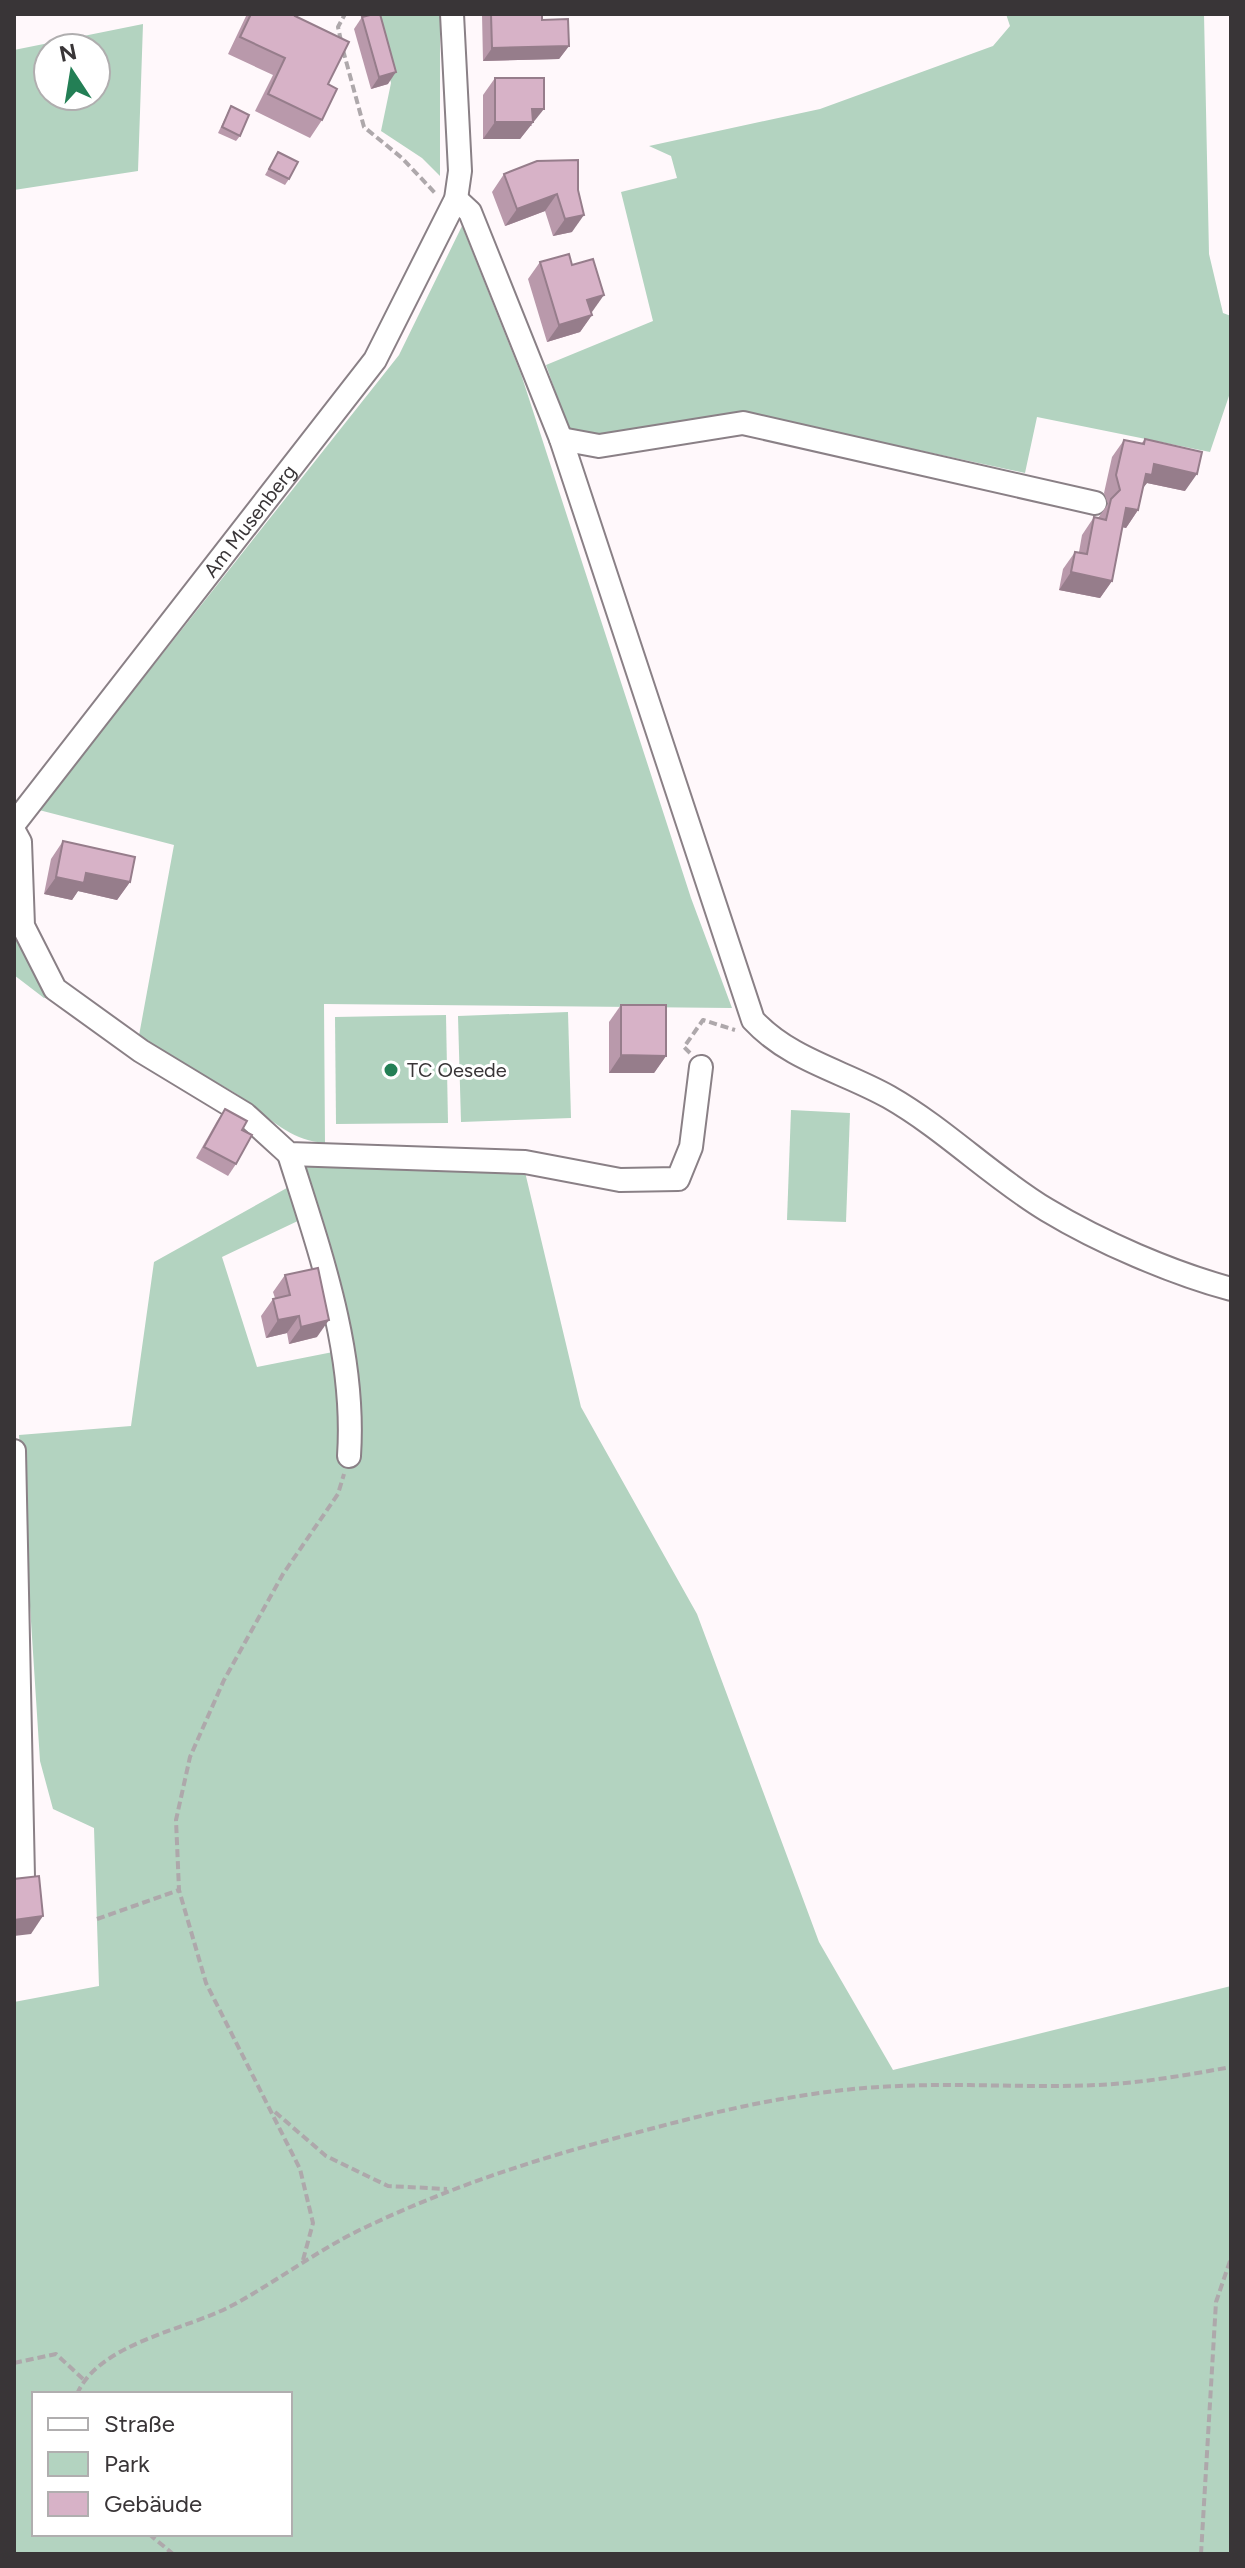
<svg xmlns="http://www.w3.org/2000/svg" width="1245" height="2568" viewBox="0 0 1245 2568" font-family="Figtree,sans-serif">
  <rect width="100%" height="100%" fill="#fff8fb"/>
  <!-- green -->
  <g fill="#b3d3c0" fill-rule="evenodd">
    <polygon points="374,14 440,14 440,176 422,158 381,131 391,83"/>
    <polygon points="1006,14 1204,14 1209,254 1223,313 1231,316 1231,390 1210,452 1037,417 1025,473 783,421 739,416 603,436 569,430 546,365 653,321 621,192 677,178 671,156 649,146 820,109 993,46 1010,26"/>
    <path d="M143 24 138 171 14 190V50ZM48 48H96V96H48Z"/>
    <path d="M462 226 521 374 691 898 732 1008 324 1004 325 1143C283 1140 264 1110 230 1090 200 1072 169 1057 138 1041L174 845 39 810 399 355Z"/>
    <polygon points="14,903 18,940 53,995 44,998 14,975"/>
    <polygon points="568,1012 571,1118 461,1122 458,1016"/>
    <polygon points="446,1015 448,1123 336,1124 335,1017"/>
    <polygon points="791,1110 850,1113 846,1222 787,1220"/>
    <path d="M302 1161 525 1172 581 1407 697 1614 819 1942 893 2070 1231 1986V2554H14V2002L99 1986 94 1828 53 1809 40 1761 19 1435 131 1426 154 1262 294 1184 302 1219 222 1257 257 1367 338 1351 360 1415C366 1348 321 1230 302 1161ZM34 2394H290V2534H34Z"/>
  </g>
  <g fill="none" stroke-linecap="round" stroke-linejoin="round">
    <!-- minor casing -->
    <g stroke="#8a8086" stroke-width="26">
      <g id="minor">
        <path d="M456 199 470 212 561 439 753 1020C790 1060 843 1071 889 1097 945 1129 992 1177 1047 1210 1100 1242 1172 1273 1231 1289"/>
        <polyline points="561,439 599,446 743,423 1095,503"/>
        <path id="s1" d="M14 824 375 360 456 199 460 171 452 14"/>
        <polyline points="14,831 20,842 23,926 55,989 141,1051 245,1114 289,1154 525,1162 620,1180 678,1179 691,1147 701,1067"/>
        <path d="M289 1154C320 1252 356 1352 349 1456"/>
        <polyline points="14,1451 23,1877"/>
      </g>
    </g>
    <!-- path -->
    <g stroke="#aea8ab" stroke-width="4" stroke-dasharray="8 4" stroke-linecap="butt">
      <polyline points="341,41 338,27 345,14"/>
      <polyline points="343,50 364,127 402,158 436,194"/>
      <polyline points="690,1053 684,1047 703,1020 735,1030"/>
      <polyline points="97,1919 179,1890"/>
      <polyline points="275,2112 326,2156 388,2186 447,2189"/>
      <polyline points="303,2260 313,2223 300,2169 206,1983 179,1890 176,1820 190,1757 224,1680 283,1574 338,1494 344,1474"/>
      <polyline points="14,2363 56,2354 83,2379"/>
      <path d="M77 2394C100 2342 187 2330 233 2305 279 2280 319 2249 366 2227 454 2185 545 2156 639 2132 724 2109 811 2089 899 2086 965 2083 1031 2088 1097 2085 1142 2083 1187 2075 1231 2067"/>
      <polyline points="149,2534 173,2554"/>
      <polyline points="1201,2554 1216,2302 1231,2258"/>
    </g>
    <!-- minor -->
    <use href="#minor" stroke="#fff" stroke-width="22"/>
  </g>
  <!-- wall -->
  <g fill="#b999ab">
    <polygon points="247,14 296,14 295,16 328,84 322,120 310,138 255,111 273,75 228,54"/>
    <polygon points="482,14 542,14 542,20 569,46 559,59 483,61"/>
    <polygon points="362,17 388,84 371,89 354,29"/>
    <polygon points="495,78 532,126 530,126 520,139 483,139 483,95"/>
    <polygon points="231,106 240,136 236,141 218,133"/>
    <polygon points="278,152 289,179 285,185 265,175"/>
    <polygon points="578,160 572,232 553,236 545,211 505,226 492,192 504,174"/>
    <polygon points="540,262 572,265 592,312 591,313 592,315 580,332 547,342 528,279"/>
    <polygon points="1145,439 1185,491 1147,483 1143,487 1138,510 1126,528 1122,527 1112,581 1100,598 1059,590 1063,569 1075,552 1079,552 1082,535 1094,517 1098,518 1108,504 1104,493 1112,457 1124,440 1141,444"/>
    <polygon points="63,841 130,882 117,900 78,891 72,900 44,894 51,859"/>
    <polygon points="621,1005 666,1056 654,1073 609,1073 609,1022"/>
    <polygon points="225,1109 242,1130 236,1164 228,1176 196,1158 217,1121"/>
    <polygon points="285,1275 317,1337 289,1344 287,1333 266,1338 261,1316 273,1299 275,1298 273,1292"/>
  </g>
  <!-- shaded-wall -->
  <g fill="#967d8b">
    <polygon points="569,46 559,59 483,61 492,48"/>
    <polygon points="396,72 388,84 371,89 379,77"/>
    <polygon points="532,109 544,109 520,139 483,139 495,122"/>
    <polygon points="557,194 545,211 505,226 517,209"/>
    <polygon points="584,215 572,232 553,236 565,219"/>
    <polygon points="604,295 592,312 575,318 587,300"/>
    <polygon points="592,315 580,332 547,342 559,325"/>
    <polygon points="1154,464 1197,474 1185,491 1147,483 1140,492 1134,491"/>
    <polygon points="1126,508 1138,510 1126,528 1114,525"/>
    <polygon points="1071,572 1112,581 1100,598 1059,590"/>
    <polygon points="86,873 130,882 117,900 78,891 72,900 44,894 56,877"/>
    <polygon points="621,1055 666,1056 654,1073 609,1073"/>
    <polygon points="299,1316 287,1333 266,1338 278,1320"/>
    <polygon points="329,1320 317,1337 289,1344 301,1327"/>
    <polygon points="43,1916 31,1934 14,1936 14,1920"/>
  </g>
  <!-- building -->
  <g fill="#d7b2c7" stroke="#967d8b" stroke-width="2">
    <polygon points="251,14 296,14 295,16 349,42 328,84 337,89 322,120 268,94 285,58 240,37"/>
    <polygon points="374,14 380,14 396,72 379,77 362,17"/>
    <polygon points="491,14 542,14 542,20 568,19 569,46 492,48"/>
    <polygon points="495,78 544,78 544,109 532,109 533,122 495,122"/>
    <polygon points="231,106 249,115 240,136 222,127"/>
    <polygon points="278,152 298,162 289,179 269,169"/>
    <polygon points="578,160 578,190 584,215 565,219 557,194 517,209 504,174 537,161"/>
    <polygon points="569,254 572,265 593,259 604,295 587,300 592,315 559,325 540,262"/>
    <polygon points="1145,439 1202,452 1197,474 1154,464 1152,475 1146,474 1138,510 1126,508 1112,581 1071,572 1075,552 1087,554 1094,517 1106,520 1111,499 1120,490 1116,475 1124,440 1144,444"/>
    <polygon points="63,841 135,857 130,882 86,873 84,883 56,877"/>
    <polygon points="621,1005 666,1005 666,1056 621,1055"/>
    <polygon points="225,1109 247,1121 242,1130 252,1135 236,1164 204,1147"/>
    <polygon points="318,1268 329,1320 301,1327 299,1316 278,1320 273,1299 290,1295 285,1275"/>
    <polygon points="39,1876 43,1916 14,1920 14,1879"/>
  </g>
  <!-- markers -->
  <circle fill="#237f55" stroke="#fff" stroke-width="3" cx="391" cy="1070" r="8"/>
  <g text-anchor="middle" stroke-width="6" stroke-linejoin="round" paint-order="stroke">
    <!-- street labels -->
    <g font-size="20" fill="#393537" stroke="#fff">
      <text dy="7" stroke="none"><textPath href="#s1" startOffset="384">Am Musenberg</textPath></text>
    </g>
    <!-- poi labels -->
    <g font-size="20" fill="#393537" stroke="#fff" text-anchor="start">
      <text x="407" y="1077">TC Oesede</text>
    </g>
  </g>
  <!-- border -->
  <rect width="1245" height="2568" fill="none" stroke="#393537" stroke-width="32"/>
  <!-- legend -->
  <rect x="32" y="2392" width="260" height="144" fill="#ffffff" stroke="#b0aeaf" stroke-width="2"/>
  <rect x="48" y="2418" width="40" height="12" fill="#ffffff" stroke="#b0aeaf" stroke-width="2"/>
  <text x="104" y="2432" font-size="24" fill="#393537">Straße</text>
  <rect x="48" y="2452" width="40" height="24" fill="#b3d3c0" stroke="#b0aeaf" stroke-width="2"/>
  <text x="104" y="2472" font-size="24" fill="#393537">Park</text>
  <rect x="48" y="2492" width="40" height="24" fill="#d7b2c7" stroke="#b0aeaf" stroke-width="2"/>
  <text x="104" y="2512" font-size="24" fill="#393537">Gebäude</text>
  <!-- north arrow -->
  <g transform="translate(72 72) rotate(348)"><circle r="38" fill="#ffffff" stroke="#b0aeaf" stroke-width="2"/>
  <path d="M0-6L14 30L0 20L-14 30Z" fill="#237f55"/>
  <text y="-12" font-size="22" font-weight="bold" text-anchor="middle" fill="#393537">N</text>
  </g>
</svg>
